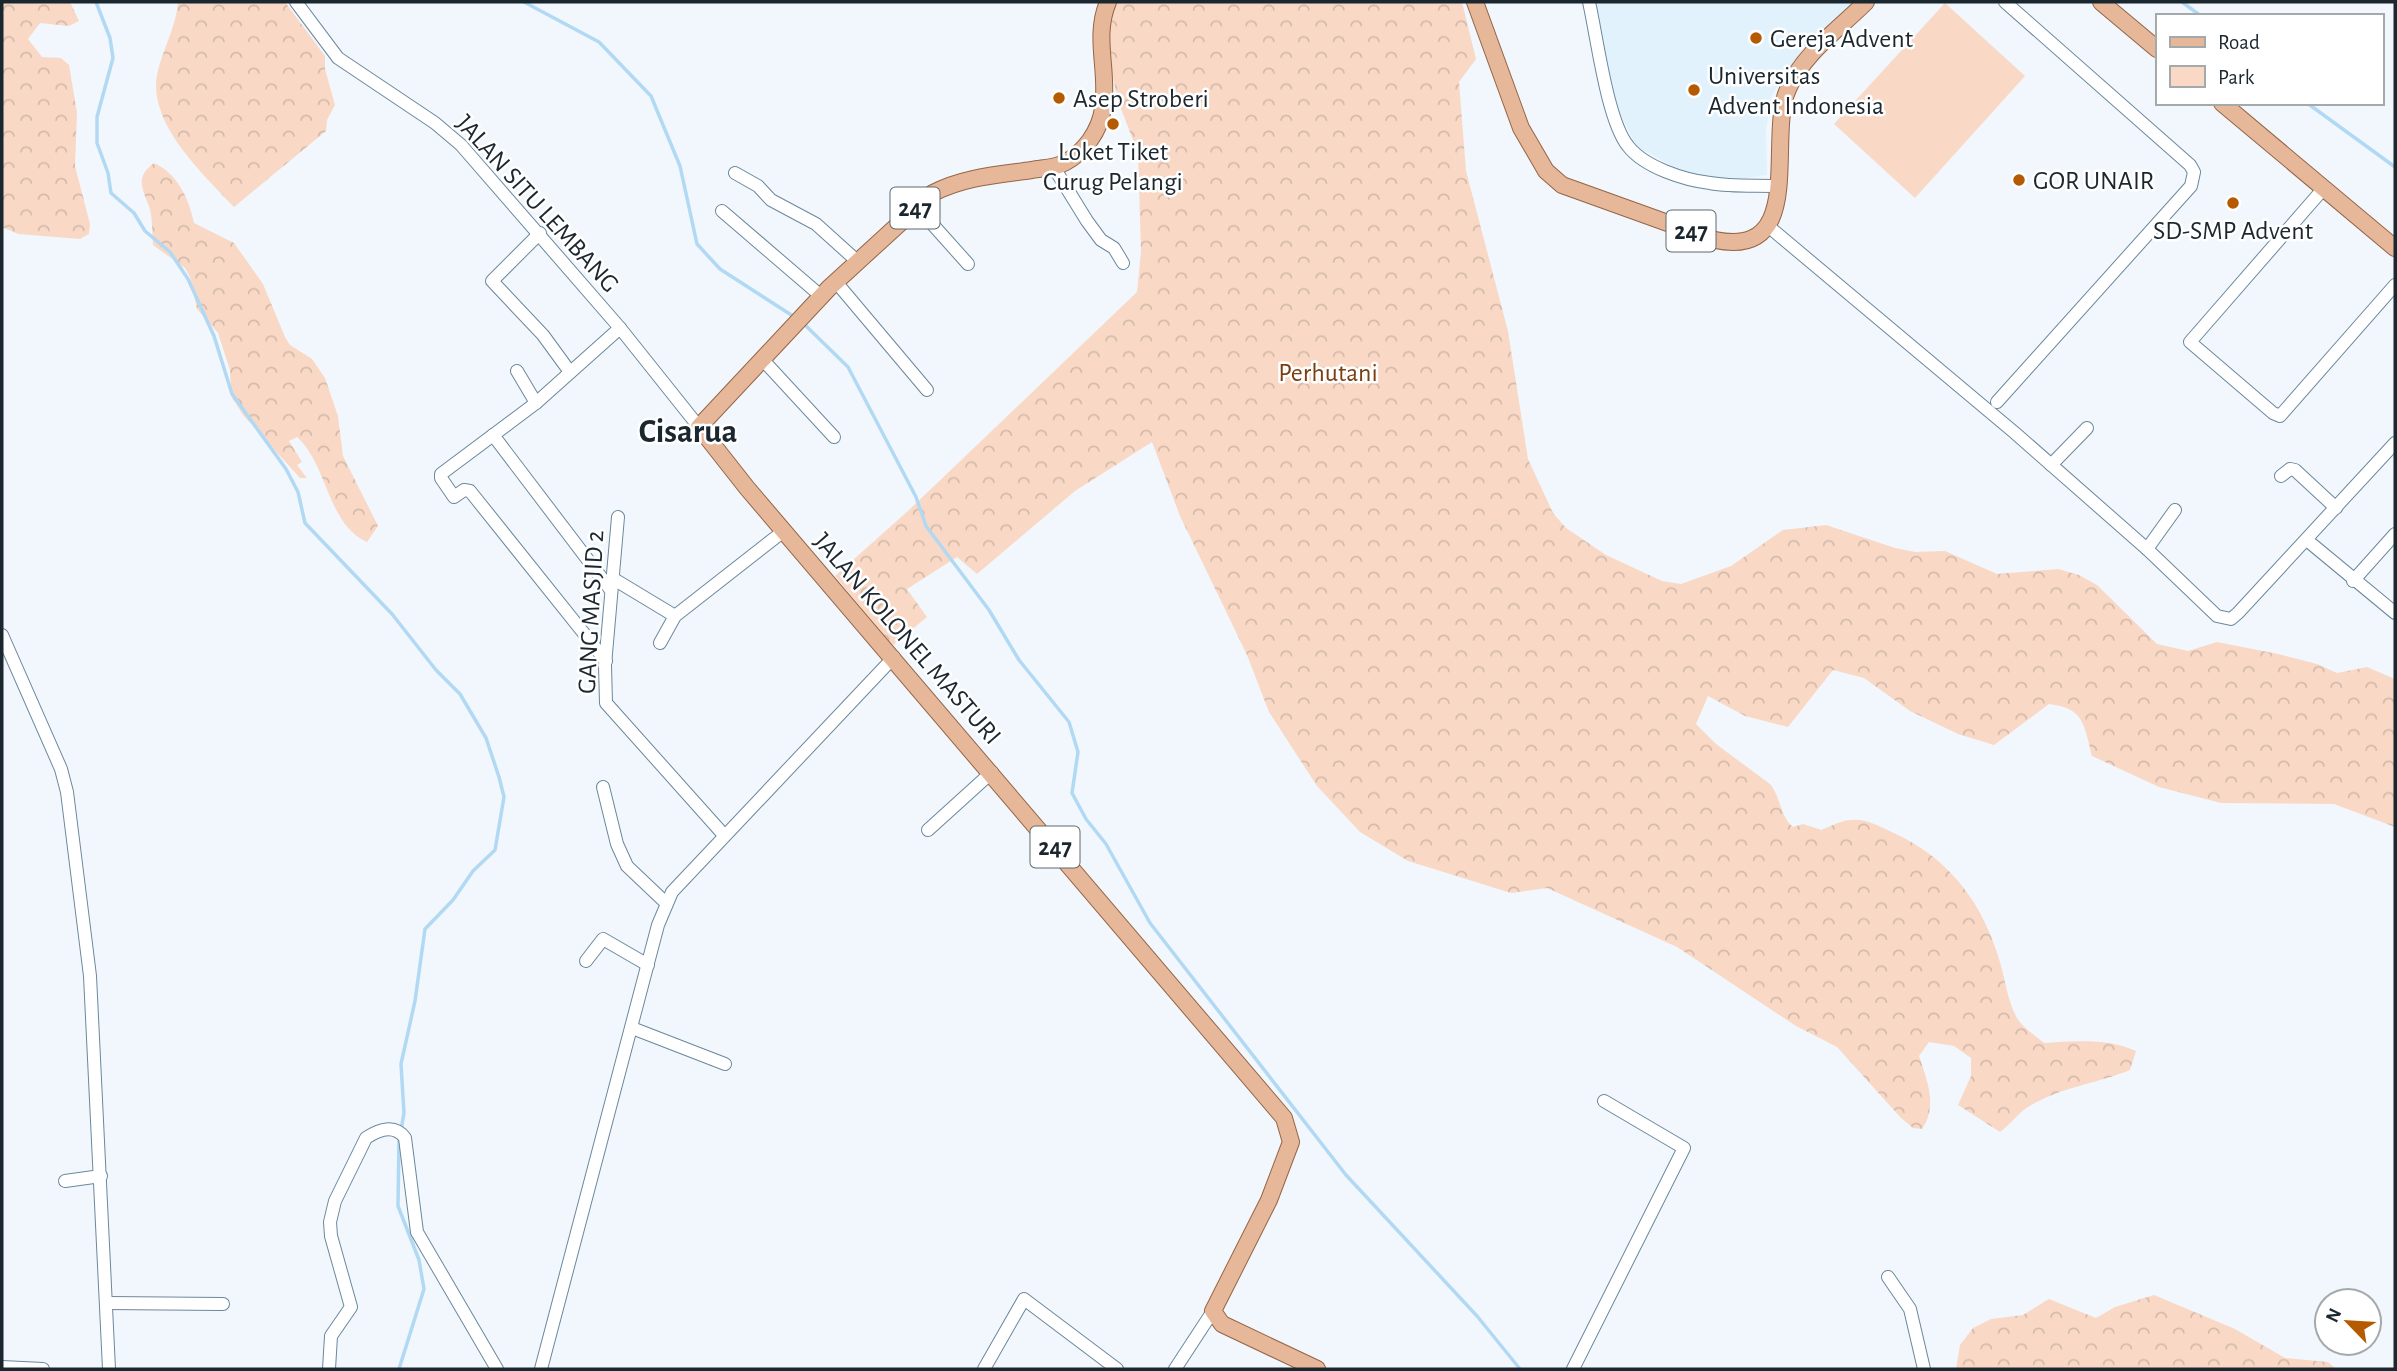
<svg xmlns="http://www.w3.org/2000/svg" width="2397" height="1371" viewBox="0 0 2397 1371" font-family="'Alegreya Sans',sans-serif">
  <defs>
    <pattern id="forest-crowns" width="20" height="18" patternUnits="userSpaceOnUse" patternTransform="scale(1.75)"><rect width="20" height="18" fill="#f9d9c6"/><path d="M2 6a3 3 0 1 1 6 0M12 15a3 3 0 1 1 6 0" fill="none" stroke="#d5baaa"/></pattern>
  </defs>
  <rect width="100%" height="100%" fill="#f1f7fc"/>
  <!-- built -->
  <polygon fill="#e2f2fd" points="1593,2 1859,2 1810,50 1780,83 1771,97 1766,131 1767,175 1732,180 1707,178 1677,169 1636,146 1618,109"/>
  <!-- forest -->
  <g fill="url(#forest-crowns)">
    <polygon points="2,2 70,2 79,21 69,26 40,23 28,39 42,57 61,58 69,65 77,113 75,166 90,224 89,234 80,239 18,234 2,227"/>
    <path d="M178 2H285L325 56V69L335 105 327 120 326 131 234 207C204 175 148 124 157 75 162 50 176 28 178 2Z"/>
    <path d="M1097 2H1462L1476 59 1459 82 1466 171 1508 331 1528 459 1553 513 1566 528 1606 555 1662 581 1681 584 1731 566 1783 530 1826 525 1895 548 1915 552 1945 551 1997 574 2058 569 2079 575 2097 585 2157 644 2188 651 2217 642 2278 654 2317 664 2337 673 2367 667 2395 679V827L2334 804 2221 803 2159 787 2092 756C2084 726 2085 708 2049 704L1994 745 1958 734 1910 711 1864 678 1833 670 1788 727 1745 716 1708 696 1696 724 1716 744 1770 784C1781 797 1780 817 1793 827L1803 824 1822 830C1855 813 1865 819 1896 834 1951 860 1983 904 2000 962 2005 979 2008 1003 2017 1018 2022 1027 2036 1036 2044 1043 2073 1041 2109 1038 2136 1051L2130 1070C2096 1084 2060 1087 2028 1107 2018 1113 2010 1125 2000 1132L1958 1105 1971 1076V1058L1954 1046 1929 1042 1919 1056C1927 1080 1938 1106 1922 1129L1913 1128 1901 1118 1837 1047 1796 1026 1677 947 1547 888 1511 893 1408 861 1360 832 1317 786 1269 712 1247 655 1180 516 1152 442 1075 491 977 574 957 557 907 589 927 617 892 646 835 576 909 510 1137 292 1141 252 1138 153 1118 101Z"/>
    <path d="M154 163C178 174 189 199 194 223L234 243 263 284 285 337 290 345 312 359 325 378 338 416 343 456 378 526 367 542C327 524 328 465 297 437L289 441 302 462 297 465 307 478H300L243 415 231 396 230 370 218 333 197 309 190 277 185 268 153 245C152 233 153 218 149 206 142 188 135 177 154 163Z"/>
    <polygon points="2154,1295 2235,1329 2285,1358 2328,1362 2336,1369 1956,1369 1960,1345 1973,1328 1991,1319 2023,1315 2049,1299 2096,1318 2115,1307"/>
  </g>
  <!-- green -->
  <polygon fill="#f9d9c6" points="1945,3 2025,76 1915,198 1834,124"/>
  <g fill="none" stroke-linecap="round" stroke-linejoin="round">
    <!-- stream -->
    <g stroke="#b2d9f4" stroke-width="3.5">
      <polyline points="96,2 110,38 113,58 97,117 97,143 108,173 111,193 134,213 145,231 170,252 188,279 214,336 232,394 286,469 298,492 305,523 392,614 436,670 460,694 486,738 499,777 504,797 495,850 473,871 453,900 425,929 415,1001 401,1064 404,1113 401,1130"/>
      <polyline points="524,2 599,42 651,96 680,166 697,244 720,269 796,318"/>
      <polyline points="2182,2 2201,16"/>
      <polyline points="2307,103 2395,167"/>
      <polyline points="802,322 848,367 916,497 926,526 989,610 1019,660 1069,722 1078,752 1072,793 1086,819 1106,844 1150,923 1346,1175 1477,1316 1520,1369"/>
      <polyline points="399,1137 398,1206 419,1260 424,1289 399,1369"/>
    </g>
    <!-- minor casing -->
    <g stroke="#6b889d" stroke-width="14">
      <g id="minor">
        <polyline points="296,2 338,58 435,123 461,145 620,328 699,427"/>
        <path d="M1589 2C1597 37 1607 120 1628 146 1644 167 1684 180 1710 183 1732 187 1756 185 1779 186"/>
        <polyline points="1053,166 1087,221 1101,240 1114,248 1123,263"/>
        <polyline points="735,173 758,186 771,200 816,224 857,261"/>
        <polyline points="2324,188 2190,342 2273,413 2280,416 2395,285"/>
        <polyline points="917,207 968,264"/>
        <polyline points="722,211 821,296"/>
        <polyline points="1768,226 2015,433 2147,549 2217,616 2231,619 2238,613 2395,443"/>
        <polyline points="540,233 492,281 543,335 570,372"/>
        <polyline points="836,282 927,390"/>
        <polyline points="763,360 834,437"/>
        <polyline points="517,371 536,403 620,328"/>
        <polyline points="1997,402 2191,186 2194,172 2190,165 2005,2"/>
        <polyline points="536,403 441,474 441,478 454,497 464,490 470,491 606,661"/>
        <polyline points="493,435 610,589"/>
        <polyline points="2051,465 2087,428"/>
        <polyline points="2281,476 2290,469 2295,470 2336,508"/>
        <polyline points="618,517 605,665 606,703 723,834"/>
        <polyline points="2308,541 2395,613"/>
        <polyline points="2147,549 2175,510"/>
        <polyline points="612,578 675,616"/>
        <polyline points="2353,581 2395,534"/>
        <polyline points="2,635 61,769 67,792 90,976 109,1369"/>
        <polyline points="660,643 675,616 785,530"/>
        <polyline points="603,787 617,844 627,866 666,903"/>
        <polyline points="928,830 992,772"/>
        <polyline points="586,961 603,939 648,965"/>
        <polyline points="632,1028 725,1064"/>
        <polyline points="65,1181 101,1176"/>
        <polyline points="1888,1277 1910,1309 1924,1369"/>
        <polyline points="107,1303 223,1304"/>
        <polyline points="2,1367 43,1369"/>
        <path d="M329 1369 331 1336 351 1307 331 1236 330 1222 335 1201 366 1138C379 1129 395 1124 405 1138L417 1232 497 1369"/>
        <polyline points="541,1369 658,925 672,892 894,657"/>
        <polyline points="984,1369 1024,1299 1117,1369"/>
        <polyline points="1175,1369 1213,1311"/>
        <polyline points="1573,1369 1684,1148 1604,1101"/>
      </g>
    </g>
    <!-- major casing -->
    <g stroke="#946546" stroke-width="18">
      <g id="major">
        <path d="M1108 2C1093 38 1109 71 1103 108 1100 131 1084 153 1064 163 1055 168 1042 168 1032 170 997 175 964 177 933 193L829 288 699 427 747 488 1284 1118 1291 1142 1269 1200 1213 1311 1222 1324 1317 1369"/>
        <path d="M1475 2 1521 128 1546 171 1562 185 1715 240C1808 259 1766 138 1788 89 1803 54 1840 28 1866 2"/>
        <polyline points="2101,2 2157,49"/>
        <polyline points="2222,103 2395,248"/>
      </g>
    </g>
    <!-- minor -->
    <use href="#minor" stroke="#fff" stroke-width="12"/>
    <!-- major -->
    <use href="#major" stroke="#e6b798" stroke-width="16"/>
  </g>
  <!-- markers -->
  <g fill="#b65a01" stroke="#fff" stroke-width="2.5">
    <circle cx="1756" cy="38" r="7"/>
    <circle cx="1694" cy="90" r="7"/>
    <circle cx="1059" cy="98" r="7"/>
    <circle cx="1113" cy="124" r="7"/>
    <circle cx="2019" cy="180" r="7"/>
    <circle cx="2233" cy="203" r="7"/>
  </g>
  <g text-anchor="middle" stroke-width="5" stroke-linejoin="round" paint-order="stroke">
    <!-- shield labels -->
    <g fill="#fff" stroke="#5f686d" stroke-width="2">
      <rect x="890.5" y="187.5" width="49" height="41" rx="5"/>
      <rect x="1666.5" y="210.5" width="49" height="41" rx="5"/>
      <rect x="1030.5" y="826.5" width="49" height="41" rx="5"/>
    </g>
    <g font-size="24" font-weight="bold" fill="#1b272f">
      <text x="915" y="216">247</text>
      <text x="1691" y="239">247</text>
      <text x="1055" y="855">247</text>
    </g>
    <!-- poi labels -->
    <g font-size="26" fill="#1b272f" stroke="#fff" text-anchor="start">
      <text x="1770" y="47">Gereja Advent</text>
      <text x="1708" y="84">Universitas<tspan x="1708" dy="30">Advent Indonesia</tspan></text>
      <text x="1073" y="107">Asep Stroberi</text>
      <text x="1113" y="160" text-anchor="middle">Loket Tiket<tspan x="1113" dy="30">Curug Pelangi</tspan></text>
      <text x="2033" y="189">GOR UNAIR</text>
      <text x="2233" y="239" text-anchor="middle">SD-SMP Advent</text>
    </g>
    <!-- street labels -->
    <g font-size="26" fill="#1b272f" stroke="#fff">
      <text transform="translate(538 203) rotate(48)" y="9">JALAN SITU LEMBANG</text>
      <text transform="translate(590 612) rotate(-87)" y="9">GANG MASJID 2</text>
      <text transform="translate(908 638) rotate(49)" y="9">JALAN KOLONEL MASTURI</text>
    </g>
    <!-- park labels -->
    <g font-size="26" fill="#793e11" stroke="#fff">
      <text x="1328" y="381">Perhutani</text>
    </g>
    <!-- district labels -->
    <g font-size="33" font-weight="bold" fill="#1b272f" stroke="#fff">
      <text x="688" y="442">Cisarua</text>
    </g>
  </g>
  <!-- border -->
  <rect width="2397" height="1371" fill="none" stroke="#1b272f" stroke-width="7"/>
  <!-- legend -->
  <rect x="2156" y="14" width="228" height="91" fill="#ffffff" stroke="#a4a9ac" stroke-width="2"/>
  <rect x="2170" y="37" width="35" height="10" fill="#e6b798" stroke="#a4a9ac" stroke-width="2"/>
  <text x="2218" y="49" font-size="21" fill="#1b272f">Road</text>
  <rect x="2170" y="66" width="35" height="21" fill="#f9d9c6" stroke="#a4a9ac" stroke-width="2"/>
  <text x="2218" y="84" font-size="21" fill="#1b272f">Park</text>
  <!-- north arrow -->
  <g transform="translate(2348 1322) rotate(295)"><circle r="33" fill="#ffffff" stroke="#a4a9ac" stroke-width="2"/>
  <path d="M0-5L12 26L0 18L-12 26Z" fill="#b65a01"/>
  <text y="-10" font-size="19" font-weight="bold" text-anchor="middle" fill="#1b272f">N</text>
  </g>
</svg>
